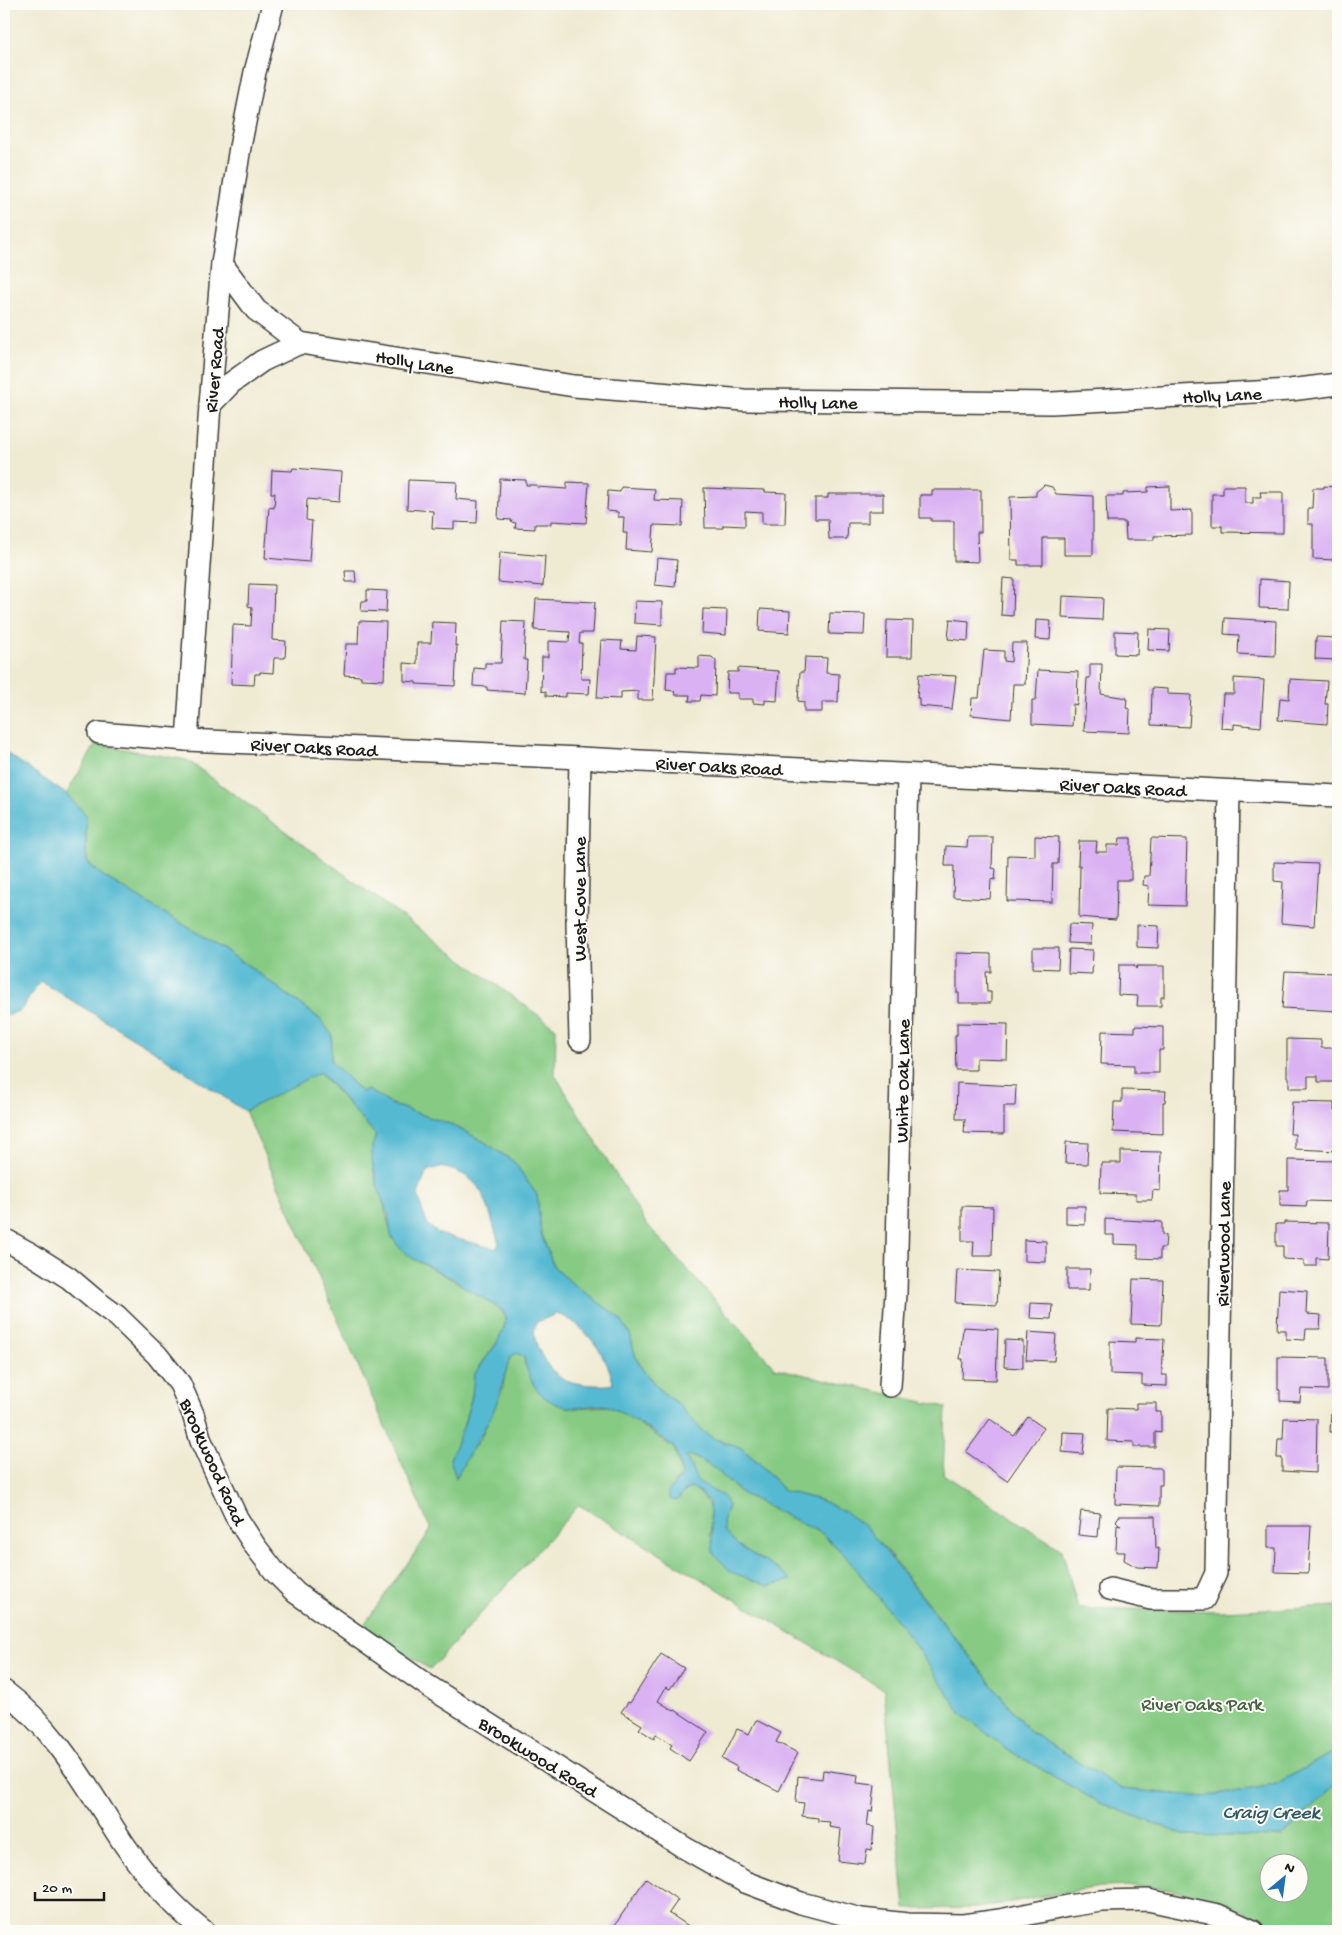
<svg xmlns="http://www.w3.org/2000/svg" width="1342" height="1935" viewBox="0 0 1342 1935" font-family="'Gochi Hand',sans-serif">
  <rect width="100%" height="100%" fill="#fdfcf7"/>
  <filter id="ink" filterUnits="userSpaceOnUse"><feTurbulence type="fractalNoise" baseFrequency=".02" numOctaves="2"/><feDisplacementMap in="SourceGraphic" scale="10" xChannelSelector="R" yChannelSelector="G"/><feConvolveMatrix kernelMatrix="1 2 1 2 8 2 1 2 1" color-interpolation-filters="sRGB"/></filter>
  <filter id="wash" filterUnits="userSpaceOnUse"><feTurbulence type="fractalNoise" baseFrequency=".0096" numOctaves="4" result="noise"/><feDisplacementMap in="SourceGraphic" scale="20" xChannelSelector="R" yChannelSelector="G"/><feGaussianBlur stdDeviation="1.12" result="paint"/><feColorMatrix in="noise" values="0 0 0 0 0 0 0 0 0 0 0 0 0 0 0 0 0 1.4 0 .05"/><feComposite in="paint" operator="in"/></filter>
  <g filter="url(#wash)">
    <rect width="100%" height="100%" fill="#efead2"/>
    <!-- green -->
    <g fill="#86ca83" stroke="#517350" fill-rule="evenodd">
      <polygon points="96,744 187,760 556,1028 555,1075 645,1222 775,1368 946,1407 943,1474 1062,1550 1078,1608 1220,1611 1338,1606 1338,1748 1335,1751 1274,1785 1206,1797 1122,1789 1029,1731 886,1550 820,1500 784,1491 760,1464 740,1447 715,1439 703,1432 679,1405 660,1390 642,1369 635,1355 630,1334 554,1267 541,1234 537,1195 514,1162 483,1141 450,1124 393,1105 368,1090 361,1092 331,1061 332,1035 320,1019 246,964 199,934 103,876 87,862 86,850 86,815 66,794"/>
      <path d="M319 1072 376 1135C369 1156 374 1177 382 1198 385 1206 390 1234 393 1237 398 1244 407 1254 414 1259 429 1268 503 1304 505 1317 509 1334 483 1358 476 1373 473 1379 474 1388 472 1395 470 1405 466 1415 464 1424 460 1441 458 1460 456 1477L467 1455 480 1439 503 1388 505 1371 511 1356 517 1353 524 1357 525 1365 574 1408 608 1406 629 1417 674 1448 682 1475 675 1482 676 1501 688 1489 692 1488C712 1498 712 1515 710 1536L754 1579 768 1586 790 1580 777 1569 739 1546 724 1531 723 1521 728 1506 696 1479 686 1456 690 1455 713 1467 741 1493 821 1533 843 1553 903 1628 962 1714 1005 1748 1098 1802 1184 1835 1281 1837 1338 1783V1931H1279L1241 1910 1205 1898 1171 1890 1133 1886 1101 1887 1054 1894 979 1908 905 1909 884 1690 579 1505 430 1670 363 1626 431 1530 245 1111ZM1270 1862H1300V1892H1270Z"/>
    </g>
    <!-- water -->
    <path fill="#54b9d2" stroke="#386a77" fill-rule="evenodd" d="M4 751 66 794 86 815V850L87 862 103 876 199 934 246 964 320 1019 332 1035 331 1061 361 1092 368 1090 393 1105 450 1124 483 1141 514 1162 537 1195 541 1234 554 1267 573 1284 619 1317 630 1334 635 1355 642 1369 660 1390 679 1405 703 1432 715 1439 740 1447 760 1464 784 1491 820 1500 844 1511 867 1528 1029 1731 1122 1789 1206 1797 1274 1785 1335 1751 1338 1748V1783L1281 1837 1184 1835 1098 1802 1005 1748 962 1714 903 1628 843 1553 821 1533 741 1493 713 1467 690 1455 686 1456 696 1479 704 1486 723 1496 728 1506 723 1521 724 1531 739 1546 777 1569 791 1580 768 1586 731 1572 713 1553 709 1502 700 1492 692 1488 687 1489 676 1501 670 1499 668 1492 682 1475C680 1467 679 1457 675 1449 671 1442 616 1408 607 1406 596 1403 584 1408 573 1408 543 1405 529 1385 524 1357L517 1353 511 1356C504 1375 501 1394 493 1412 482 1435 467 1455 456 1478L450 1459 464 1425 472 1396 474 1375 497 1343 504 1328 506 1319 503 1311 493 1304 467 1289 457 1281 412 1258 399 1247 391 1236 388 1214 378 1188 372 1161V1147L376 1135 320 1072 245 1111 148 1047 40 981 21 1010 4 1017ZM440 1167C487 1175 486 1205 499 1243L496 1249 439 1234 428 1225 422 1210 418 1194 427 1171ZM556 1314C582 1319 610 1359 613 1384 606 1386 600 1385 593 1385 565 1384 550 1375 538 1348 535 1340 532 1331 537 1322Z"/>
    <g id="blocks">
      <!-- building -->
      <g fill="#dab2f3">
        <polygon points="293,468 341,472 339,502 307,499 306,520 312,521 309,562 265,558 269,507 274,508 275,493 271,493 272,470 292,471"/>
        <polygon points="500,479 526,480 526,485 537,485 537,487 567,489 567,482 589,483 586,523 551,521 551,524 535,524 535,529 515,528 516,523 511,522 512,520 498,519"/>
        <polygon points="408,480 457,482 456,499 478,501 477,523 454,522 454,529 432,528 433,511 407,509"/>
        <polygon points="1044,485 1052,487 1056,494 1093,496 1093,555 1064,555 1064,538 1043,538 1043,565 1018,565 1018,560 1011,560 1010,497 1036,496 1036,492"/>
        <polygon points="1170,486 1170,511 1192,510 1192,535 1154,536 1154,540 1126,540 1125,522 1107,522 1106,496 1123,496 1123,493 1148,492 1148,487"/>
        <polygon points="1223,486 1245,486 1245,503 1253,503 1253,497 1261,497 1260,492 1283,492 1283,533 1222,532 1222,526 1212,526 1212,494 1223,494"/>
        <polygon points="1324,486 1338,487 1337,560 1313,559 1313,524 1308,524 1308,508 1312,508 1313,488 1324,488"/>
        <polygon points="621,487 655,489 654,500 683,501 682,526 654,525 652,552 626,550 627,533 623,533 624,517 618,517 618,512 607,511 608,491 620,492"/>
        <polygon points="704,488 765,490 765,492 786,493 785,524 762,524 762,512 745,511 745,526 723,525 723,528 705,528"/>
        <polygon points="932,490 981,490 981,532 977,532 978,562 954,561 954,521 931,521 931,518 920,518 920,495 932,495"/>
        <polygon points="828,494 883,494 883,511 868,511 868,523 848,523 847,539 829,539 828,519 815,519 815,498 828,498"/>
        <polygon points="500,552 545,556 543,586 498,582"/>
        <polygon points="657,558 677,560 675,587 655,585"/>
        <polygon points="345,571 355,571 356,582 346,582"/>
        <polygon points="1003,578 1014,579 1013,616 1001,615"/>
        <polygon points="1260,579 1289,581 1288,609 1259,608"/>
        <polygon points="249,584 274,585 272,640 286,641 285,658 274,658 273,673 260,672 260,674 255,674 254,685 231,684 233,625 251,626 252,607 248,606"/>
        <polygon points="367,590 387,591 386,612 361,611 362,601 367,601"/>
        <polygon points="1063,596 1103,598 1102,620 1062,618"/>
        <polygon points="536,599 595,602 593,633 580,633 579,643 582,643 581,679 590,679 589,694 566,693 566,697 546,696 546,692 541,691 542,657 548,657 548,641 569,642 570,632 534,630"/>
        <polygon points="635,601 662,602 662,625 634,623"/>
        <polygon points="703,609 727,610 726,635 702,633"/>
        <polygon points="760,609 790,611 789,633 759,631"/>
        <polygon points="830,613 865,614 864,635 829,634"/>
        <polygon points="1225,618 1276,621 1275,656 1238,654 1239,635 1224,634"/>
        <polygon points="950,619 969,621 968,641 948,639"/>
        <polygon points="887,620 913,621 912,657 886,657"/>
        <polygon points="1036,620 1051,621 1050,640 1035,639"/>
        <polygon points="359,621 386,622 384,680 361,679 361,676 344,675 346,644 358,644"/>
        <polygon points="503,621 526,622 524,660 527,660 525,693 487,690 487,687 473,686 474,668 485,669 485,663 501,663"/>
        <polygon points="432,622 456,623 455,646 457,645 455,686 416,684 416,682 404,681 404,663 417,664 417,643 431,643"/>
        <polygon points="1149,629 1170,630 1169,651 1148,650"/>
        <polygon points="1115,631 1138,632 1137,655 1115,654"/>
        <polygon points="637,636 656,637 653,700 638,700 638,691 621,692 621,699 597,698 601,640 622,641 621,649 636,650"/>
        <polygon points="1316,637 1338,638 1338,660 1315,659"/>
        <polygon points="1012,643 1027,643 1025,684 1013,684 1011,719 971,715 972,698 979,698 984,650 1004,651 1004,661 1011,662"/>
        <polygon points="699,656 712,657 716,661 715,696 701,695 700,701 689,701 690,695 675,695 674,691 666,690 667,672 676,672 676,667 699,668"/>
        <polygon points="805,657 827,658 826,673 839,674 838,702 822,702 822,712 804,712 804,702 798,701 800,672 804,672"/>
        <polygon points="1090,664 1102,664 1101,694 1127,698 1126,708 1130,709 1129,733 1084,731 1087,678 1090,678"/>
        <polygon points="738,668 779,671 777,701 765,700 765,704 753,703 753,699 738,699 738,693 727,693 728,672 738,672"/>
        <polygon points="1038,670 1078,672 1077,705 1073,704 1072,726 1032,724 1032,700 1036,700"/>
        <polygon points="919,674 956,676 952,709 919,706 919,698 917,698"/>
        <polygon points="1234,678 1264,680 1261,727 1234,724 1234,729 1221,728 1223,694 1234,694"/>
        <polygon points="1290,679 1327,681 1325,704 1328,704 1327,724 1278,720 1280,698 1289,699"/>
        <polygon points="1152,688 1167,689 1167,694 1191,695 1189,727 1151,725"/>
        <polygon points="1035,836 1059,837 1058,864 1053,864 1052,902 1007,901 1008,855 1035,856"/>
        <polygon points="968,837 993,837 992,868 996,869 995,880 991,879 990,899 953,897 954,866 945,866 946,846 967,847"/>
        <polygon points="1120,838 1131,838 1131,880 1117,880 1116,920 1079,917 1080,865 1078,865 1079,841 1097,841 1096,852 1107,852 1107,845 1119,845"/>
        <polygon points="1151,838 1187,839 1185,906 1148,905 1149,886 1143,885 1144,876 1149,876"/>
        <polygon points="1274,862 1318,864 1314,926 1281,923 1283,882 1274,881"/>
        <polygon points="1069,924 1092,925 1091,944 1068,943"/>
        <polygon points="1137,925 1159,926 1158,948 1137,947"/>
        <polygon points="1033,948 1059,948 1058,969 1033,968"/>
        <polygon points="1069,949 1093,950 1092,974 1068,973"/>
        <polygon points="957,953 991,954 991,972 986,972 987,992 991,992 991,1003 959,1003 959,993 957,993"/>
        <polygon points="1119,965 1134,965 1136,969 1137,966 1164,966 1164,997 1161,997 1161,1006 1137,1006 1138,996 1118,995"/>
        <polygon points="1333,968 1338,969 1338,1011 1282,1008 1285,971 1333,973"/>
        <polygon points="957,1023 1008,1024 1007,1059 976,1058 976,1070 956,1070 955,1035 957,1035"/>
        <polygon points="1135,1026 1163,1027 1163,1050 1159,1050 1159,1073 1134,1073 1134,1065 1101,1064 1102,1031 1135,1032"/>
        <polygon points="1287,1039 1321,1040 1321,1048 1338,1048 1338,1082 1318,1082 1318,1076 1308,1076 1308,1088 1289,1088 1289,1077 1287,1077"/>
        <polygon points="957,1083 1016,1086 1015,1106 1004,1106 1004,1134 964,1133 965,1119 956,1119"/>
        <polygon points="1122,1090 1166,1091 1165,1102 1163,1102 1163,1134 1113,1132 1114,1102 1122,1102"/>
        <polygon points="1292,1102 1334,1103 1334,1111 1338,1111 1338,1151 1295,1149 1295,1134 1290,1134"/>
        <polygon points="1066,1142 1088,1143 1087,1164 1065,1163"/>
        <polygon points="1121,1151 1161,1152 1160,1191 1153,1190 1152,1200 1136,1200 1136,1194 1100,1193 1101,1163 1121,1163"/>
        <polygon points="1288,1160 1338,1161 1338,1202 1307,1201 1306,1207 1280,1206 1280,1190 1288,1190"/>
        <polygon points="962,1206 993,1207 992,1256 973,1256 974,1241 962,1241"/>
        <polygon points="1066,1206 1085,1206 1085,1225 1066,1224"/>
        <polygon points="1105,1219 1162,1222 1162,1235 1166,1235 1165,1248 1160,1248 1160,1259 1138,1258 1138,1245 1114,1244 1114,1235 1105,1235"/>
        <polygon points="1284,1222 1329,1223 1328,1259 1316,1258 1316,1266 1304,1266 1304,1260 1283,1259 1283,1246 1276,1246 1276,1224 1284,1224"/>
        <polygon points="1024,1240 1046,1241 1046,1262 1024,1261"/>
        <polygon points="1067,1269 1090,1269 1089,1290 1067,1290"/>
        <polygon points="957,1270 999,1272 997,1305 955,1303"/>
        <polygon points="1133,1279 1163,1280 1161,1325 1131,1324"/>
        <polygon points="1279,1289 1307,1291 1306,1314 1321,1315 1320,1329 1306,1329 1305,1340 1286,1339 1286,1330 1277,1330"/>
        <polygon points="1031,1303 1052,1304 1051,1319 1030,1318"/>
        <polygon points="963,1327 998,1329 996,1380 962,1379 963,1359 960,1359"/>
        <polygon points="1028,1332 1056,1334 1054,1361 1026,1360"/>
        <polygon points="1135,1338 1164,1339 1162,1375 1167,1375 1167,1386 1142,1385 1142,1375 1110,1374 1110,1341 1135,1342"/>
        <polygon points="1005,1340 1023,1341 1023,1368 1004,1367"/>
        <polygon points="1278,1357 1328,1358 1328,1390 1301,1389 1300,1402 1280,1401 1280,1390 1278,1390"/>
        <polygon points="1136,1403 1156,1403 1156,1412 1161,1412 1161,1433 1155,1432 1155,1447 1134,1447 1134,1442 1107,1441 1108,1408 1136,1409"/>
        <polygon points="1331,1411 1338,1411 1338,1432 1330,1432"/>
        <polygon points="1028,1417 1044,1428 1007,1481 966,1452 990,1419 1014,1436"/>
        <polygon points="1284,1418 1317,1419 1316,1473 1282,1471 1282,1458 1277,1458 1278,1439 1283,1439"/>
        <polygon points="1063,1432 1085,1433 1083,1454 1062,1452"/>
        <polygon points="1116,1467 1160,1468 1162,1470 1162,1485 1159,1485 1159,1506 1115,1504"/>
        <polygon points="1081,1511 1100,1513 1098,1537 1078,1535"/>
        <polygon points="1119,1516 1155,1516 1156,1549 1159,1548 1158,1568 1137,1567 1124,1560 1125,1552 1116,1552 1117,1525 1121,1526 1116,1521"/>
        <polygon points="1268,1526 1311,1526 1308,1573 1275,1572 1276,1548 1268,1548"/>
        <polygon points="661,1654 684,1668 670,1689 666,1687 658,1701 674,1711 675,1710 708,1732 689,1761 670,1748 672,1745 656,1734 654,1739 639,1729 642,1725 621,1712 628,1702 630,1703"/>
        <polygon points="756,1720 781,1733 776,1742 798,1753 779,1791 736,1770 737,1767 722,1759 737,1729 749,1734"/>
        <polygon points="823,1770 858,1775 857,1783 875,1785 872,1812 869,1811 867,1826 874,1827 872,1850 867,1849 865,1864 838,1861 841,1829 829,1827 830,1822 818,1821 818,1818 802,1816 804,1803 796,1802 798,1776 822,1779"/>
        <polygon points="646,1878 678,1900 669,1913 696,1931 611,1931"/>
      </g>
    </g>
  </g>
  <g filter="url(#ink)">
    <use href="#blocks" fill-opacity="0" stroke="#3c3b37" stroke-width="1"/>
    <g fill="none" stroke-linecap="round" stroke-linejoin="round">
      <!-- minor casing -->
      <g stroke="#3c3b37" stroke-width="24">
        <g id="minor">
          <polyline points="222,264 256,310 300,343"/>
          <polyline points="210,405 231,383 262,361 300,343 574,386 744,400 1052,403 1290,390 1338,384"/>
          <polyline points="99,733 187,740 580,758 1338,796"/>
          <polyline points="187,740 210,405 222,264 240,147 255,72 273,4"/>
          <polyline points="580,1040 577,922 580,758"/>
          <polyline points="4,1239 31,1254 69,1278 95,1300 117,1316 157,1355 180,1384 193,1414 201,1441 237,1518 255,1546 275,1572 296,1593 428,1686 685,1848 745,1882 801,1903 861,1919 908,1924 963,1925 1000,1920 1068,1906 1101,1901 1148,1900 1218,1915 1253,1931"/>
          <polyline points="890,1386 896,1293 908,775"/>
          <polyline points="1110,1589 1151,1599 1204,1599 1216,1573 1229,791"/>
          <path d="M4 1691C59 1732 87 1788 124 1844 146 1876 174 1907 204 1931"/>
        </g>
      </g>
      <!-- minor -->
      <use href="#minor" stroke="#fff" stroke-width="21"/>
    </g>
  </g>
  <g text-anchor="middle" stroke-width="4" stroke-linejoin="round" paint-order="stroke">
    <!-- street labels -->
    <g font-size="19" fill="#1c1c1c" stroke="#fdfcf7">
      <text transform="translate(415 361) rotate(9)" y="7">Holly Lane</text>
      <text transform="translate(213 370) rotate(-85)" y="7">River Road</text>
      <text transform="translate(1222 394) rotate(-3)" y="7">Holly Lane</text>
      <text transform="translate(818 401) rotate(1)" y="7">Holly Lane</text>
      <text transform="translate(314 746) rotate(3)" y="7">River Oaks Road</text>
      <text transform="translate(719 765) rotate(3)" y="7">River Oaks Road</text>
      <text transform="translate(1123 786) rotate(3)" y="7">River Oaks Road</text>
      <text transform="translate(578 899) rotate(-90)" y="7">West Cove Lane</text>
      <text transform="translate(901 1081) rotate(-89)" y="7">White Oak Lane</text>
      <text transform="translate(1222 1244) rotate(-89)" y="7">Riverwood Lane</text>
      <text transform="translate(214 1461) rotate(66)" y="7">Brookwood Road</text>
      <text transform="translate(539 1756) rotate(32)" y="7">Brookwood Road</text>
    </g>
    <!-- park labels -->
    <g font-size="19" fill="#466245" stroke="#fdfcf7">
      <text x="1202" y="1710">River Oaks Park</text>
    </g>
    <!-- water labels -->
    <g font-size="20" font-style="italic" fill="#325b65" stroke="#fdfcf7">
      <text x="1271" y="1818">Craig Creek</text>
    </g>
  </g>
  <!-- margin -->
  <rect width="1342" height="1935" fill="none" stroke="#fdfcf7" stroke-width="20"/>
  <!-- north arrow -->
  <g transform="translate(1284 1878) rotate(29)"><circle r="24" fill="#fdfcf7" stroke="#a3a29f"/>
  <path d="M0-4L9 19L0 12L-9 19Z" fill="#1f6fb2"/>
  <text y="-8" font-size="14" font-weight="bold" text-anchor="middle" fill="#1c1c1c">N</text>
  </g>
  <!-- scale -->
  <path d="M35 1892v8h69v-8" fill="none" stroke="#1c1c1c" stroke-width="2.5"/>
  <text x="42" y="1892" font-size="15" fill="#1c1c1c" stroke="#fdfcf7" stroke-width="4" paint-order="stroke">20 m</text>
</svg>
